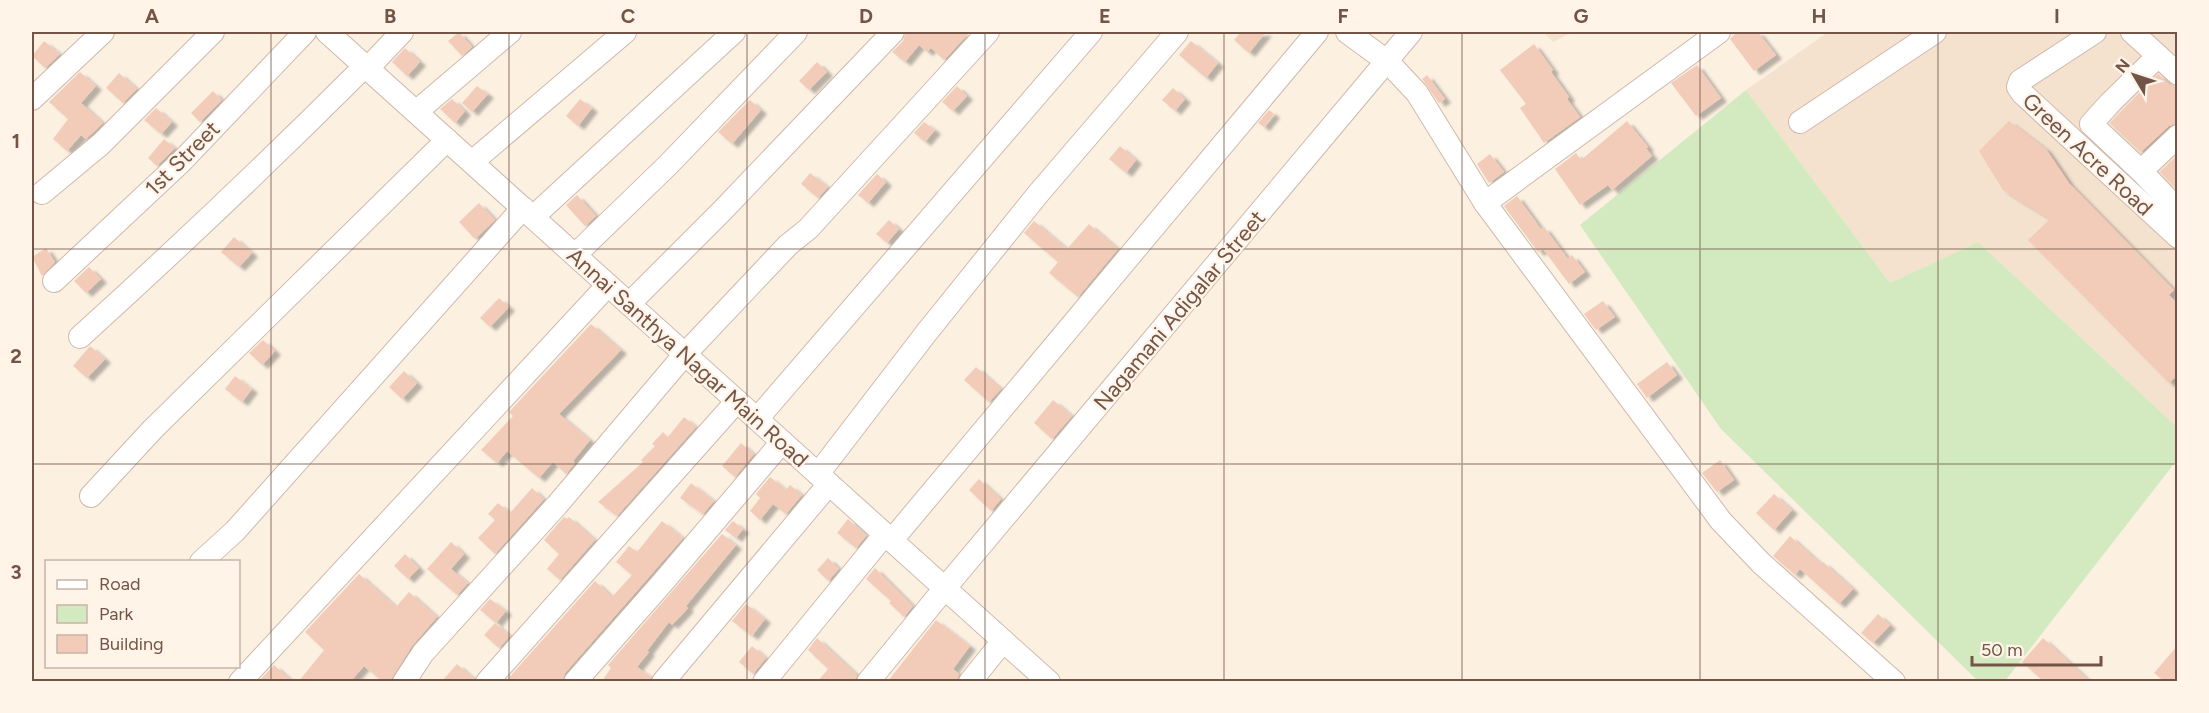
<svg xmlns="http://www.w3.org/2000/svg" width="2209" height="713" viewBox="0 0 2209 713" font-family="Figtree,sans-serif">
  <defs>
    <filter id="shadow"><feDropShadow dx="6" dy="4" stdDeviation="1.5" flood-color="#0004"/></filter>
  </defs>
  <rect width="100%" height="100%" fill="#fcf0e1"/>
  <!-- residential -->
  <g fill="#f4e2cf">
    <polygon points="1543,32 1573,32 1553,42"/>
    <polygon points="1828,32 2177,32 2177,427 1978,242 1890,283 1746,90"/>
  </g>
  <!-- green -->
  <polygon fill="#d3eac0" points="1746,90 1890,283 1978,242 2177,427 2177,460 2005,681 1978,681 1721,429 1580,225"/>
  <!-- building -->
  <g fill="#f2ccb8" filter="url(#shadow)">
    <polygon points="459,32 472,47 462,56 448,41"/>
    <polygon points="906,32 970,32 944,60 931,48 927,52 919,45 905,62 892,52 903,41"/>
    <polygon points="1241,32 1266,32 1249,53 1234,40"/>
    <polygon points="1737,32 1758,32 1776,55 1754,71 1730,39"/>
    <polygon points="44,41 60,54 45,68 32,56"/>
    <polygon points="1191,41 1218,63 1206,78 1179,55"/>
    <polygon points="1534,44 1553,70 1551,72 1569,97 1567,99 1580,117 1544,143 1520,108 1526,104 1500,70"/>
    <polygon points="405,48 420,62 407,76 392,62"/>
    <polygon points="817,62 827,72 809,90 799,81"/>
    <polygon points="1697,65 1721,98 1696,116 1671,83"/>
    <polygon points="80,72 96,86 81,103 103,123 86,139 81,135 67,151 53,139 68,119 49,102"/>
    <polygon points="119,73 137,89 123,103 106,88"/>
    <polygon points="2158,74 2169,84 2178,88 2178,123 2169,126 2141,152 2110,123"/>
    <polygon points="1427,75 1445,99 1439,103 1422,79"/>
    <polygon points="477,86 488,94 472,112 462,103"/>
    <polygon points="957,86 967,96 953,111 942,102"/>
    <polygon points="1173,88 1185,99 1175,111 1162,100"/>
    <polygon points="213,91 222,100 200,122 191,113"/>
    <polygon points="452,99 465,111 455,123 440,109"/>
    <polygon points="580,99 592,108 578,126 566,116"/>
    <polygon points="750,100 761,110 732,144 718,132"/>
    <polygon points="156,108 172,122 161,134 144,120"/>
    <polygon points="1269,110 1274,114 1264,127 1258,123"/>
    <polygon points="1627,121 1648,147 1646,148 1652,156 1612,190 1608,185 1580,205 1555,169 1576,153 1581,160"/>
    <polygon points="2009,121 2046,149 2069,183 2174,290 2169,295 2178,304 2178,375 2169,383 2028,240 2050,219 2003,190 1979,151"/>
    <polygon points="924,122 935,130 925,142 914,133"/>
    <polygon points="164,139 175,148 157,166 148,158"/>
    <polygon points="1120,146 1136,160 1126,173 1109,159"/>
    <polygon points="1490,154 1504,172 1489,183 1477,164"/>
    <polygon points="2178,155 2178,190 2160,172"/>
    <polygon points="810,173 828,187 818,198 801,184"/>
    <polygon points="877,174 886,182 868,203 858,195"/>
    <polygon points="577,195 596,216 585,226 566,205"/>
    <polygon points="1517,196 1541,229 1544,227 1568,259 1572,255 1585,272 1569,284 1543,249 1538,252 1504,206"/>
    <polygon points="479,203 495,220 475,239 459,222"/>
    <polygon points="889,220 899,229 887,243 876,234"/>
    <polygon points="1034,221 1067,249 1089,224 1118,249 1078,297 1049,273 1058,262 1024,233"/>
    <polygon points="234,237 252,253 239,267 221,252"/>
    <polygon points="46,248 55,262 42,276 32,257"/>
    <polygon points="89,267 101,279 86,293 74,281"/>
    <polygon points="499,298 509,307 490,327 480,318"/>
    <polygon points="1603,301 1615,317 1596,330 1584,314"/>
    <polygon points="591,324 621,350 559,414 590,440 573,461 575,463 566,474 553,462 539,478 507,451 497,463 481,450 513,416 509,412"/>
    <polygon points="263,340 275,351 262,365 249,353"/>
    <polygon points="90,346 105,359 87,378 73,366"/>
    <polygon points="1667,362 1677,375 1647,398 1637,384"/>
    <polygon points="976,367 1001,389 989,402 964,380"/>
    <polygon points="404,371 417,383 402,399 389,387"/>
    <polygon points="235,376 252,389 242,402 225,389"/>
    <polygon points="1053,400 1072,416 1052,439 1034,423"/>
    <polygon points="684,417 696,427 617,516 598,502 643,462 641,460 655,446 652,444 663,432 668,437"/>
    <polygon points="741,443 754,454 735,477 722,466"/>
    <polygon points="1720,460 1734,480 1717,492 1702,473"/>
    <polygon points="770,477 786,490 790,485 802,495 786,514 773,504 760,520 750,511 760,498 756,494"/>
    <polygon points="979,479 1001,499 991,511 969,490"/>
    <polygon points="691,483 714,501 703,514 680,498"/>
    <polygon points="532,488 544,499 495,554 478,538 495,520 488,514 498,503 510,513"/>
    <polygon points="1774,494 1792,510 1774,530 1756,513"/>
    <polygon points="564,517 567,519 569,517 595,540 560,580 547,569 559,554 544,540"/>
    <polygon points="848,519 866,536 856,548 837,533"/>
    <polygon points="662,521 683,538 565,673 562,681 506,681 595,581 612,597 632,575 616,562 629,546 637,552"/>
    <polygon points="733,521 743,529 736,538 725,530"/>
    <polygon points="722,534 736,545 686,606 688,608 672,625 669,622 647,651 649,652 637,667 651,677 650,681 602,681 611,668 608,665"/>
    <polygon points="1790,536 1821,564 1823,562 1853,589 1839,604 1800,569 1795,575 1773,556"/>
    <polygon points="451,542 464,554 451,569 468,583 457,595 427,569"/>
    <polygon points="405,554 419,568 408,579 394,566"/>
    <polygon points="828,558 839,569 828,581 817,570"/>
    <polygon points="875,568 913,606 904,617 889,603 891,601 866,579"/>
    <polygon points="359,574 396,607 409,592 437,617 412,646 390,681 382,681 364,666 351,681 299,681 324,650 305,632"/>
    <polygon points="490,599 506,611 496,623 480,610"/>
    <polygon points="746,604 765,619 752,636 732,621"/>
    <polygon points="1878,614 1890,625 1873,643 1861,633"/>
    <polygon points="936,620 970,646 953,669 959,674 957,681 888,681"/>
    <polygon points="495,623 510,636 499,648 484,635"/>
    <polygon points="817,638 857,675 855,681 818,681 828,669 808,650"/>
    <polygon points="2043,638 2071,664 2089,681 2043,681 2022,662"/>
    <polygon points="2178,645 2178,681 2164,681 2154,673"/>
    <polygon points="752,646 766,658 753,674 739,662"/>
    <polygon points="457,664 474,679 474,681 442,681"/>
    <polygon points="274,665 292,681 259,681"/>
  </g>
  <g fill="none" stroke-linecap="round" stroke-linejoin="round">
    <!-- minor casing -->
    <g stroke="#cfb9ab" stroke-width="24">
      <g id="minor">
        <polyline points="327,32 1049,682"/>
        <polyline points="1347,32 1388,62 1417,93 1485,203 1721,521 1761,563 1894,682"/>
        <polyline points="2095,32 2020,81 2018,87 2023,94 2178,237"/>
        <polyline points="2132,32 2178,74"/>
        <polyline points="2158,56 2111,102 2091,124 2141,171 2178,136"/>
        <polyline points="368,68 402,32"/>
        <polyline points="32,99 103,32"/>
        <polyline points="416,112 510,32"/>
        <polyline points="1800,122 1935,32"/>
        <polyline points="472,162 625,32"/>
        <polyline points="2141,171 2178,210"/>
        <polyline points="42,193 101,144 213,32"/>
        <polyline points="1485,203 1719,32"/>
        <polyline points="533,217 734,32"/>
        <polyline points="575,255 668,165 796,32"/>
        <polyline points="54,281 181,162 305,32"/>
        <polyline points="629,304 721,212 893,32"/>
        <path d="M80 337C177 249 272 159 365 66"/>
        <polyline points="757,419 1091,32"/>
        <polyline points="818,474 927,332 1038,194 1177,32"/>
        <polyline points="91,496 153,429 447,140"/>
        <polyline points="892,540 1317,32"/>
        <polyline points="201,562 235,531 523,208"/>
        <polyline points="240,682 608,285"/>
        <polyline points="404,682 423,653 557,505 685,354 788,245 808,229 988,32"/>
        <polyline points="487,682 737,401"/>
        <polyline points="575,682 663,582 782,442"/>
        <polyline points="663,682 829,484"/>
        <polyline points="764,682 885,534"/>
        <polyline points="868,682 945,588 1411,32"/>
        <polyline points="970,682 1003,641"/>
      </g>
    </g>
    <!-- minor -->
    <use href="#minor" stroke="#fff" stroke-width="22"/>
  </g>
  <!-- grid -->
  <path fill="none" stroke="#735548" stroke-width="1.5" stroke-opacity="0.55" d="M271 32V682M509 32V682M747 32V682M985 32V682M1224 32V682M1462 32V682M1700 32V682M1938 32V682M32 249H2178M32 464H2178"/>
  <g text-anchor="middle" stroke-width="4.5" stroke-linejoin="round" paint-order="stroke">
    <!-- street labels -->
    <g font-size="22" fill="#735548" stroke="#fff4e7">
      <text transform="translate(2088 154) rotate(43)" y="8">Green Acre Road</text>
      <text transform="translate(182 158) rotate(-45)" y="8">1st Street</text>
      <text transform="translate(1179 310) rotate(-50)" y="8">Nagamani Adigalar Street</text>
      <text transform="translate(688 357) rotate(42)" y="8">Annai Santhya Nagar Main Road</text>
    </g>
  </g>
  <!-- border -->
  <rect width="2209" height="713" fill="none" stroke="#fff4e7" stroke-width="66"/>
  <!-- legend -->
  <rect x="45" y="560" width="195" height="108" fill="#fff4e7" stroke="#c7b4a7" stroke-width="1.5"/>
  <rect x="57" y="580" width="30" height="9" fill="#ffffff" stroke="#c7b4a7" stroke-width="1.5"/>
  <text x="99" y="590" font-size="18" fill="#735548">Road</text>
  <rect x="57" y="605" width="30" height="18" fill="#d3eac0" stroke="#c7b4a7" stroke-width="1.5"/>
  <text x="99" y="620" font-size="18" fill="#735548">Park</text>
  <rect x="57" y="635" width="30" height="18" fill="#f2ccb8" stroke="#c7b4a7" stroke-width="1.5"/>
  <text x="99" y="650" font-size="18" fill="#735548">Building</text>
  <!-- north arrow -->
  <g transform="translate(2134 75) rotate(309)" stroke="#fff4e7" stroke-width="4.5" paint-order="stroke">
  <path d="M0-4.5L10 22L0 15L-10 22Z" fill="#735548"/>
  <text y="-9" font-size="16" font-weight="bold" text-anchor="middle" fill="#735548">N</text>
  </g>
  <!-- scale -->
  <path d="M1972 656v9h129v-9" fill="none" stroke="#735548" stroke-width="3"/>
  <text x="1981" y="656" font-size="18" fill="#735548" stroke="#fff4e7" stroke-width="4.5" paint-order="stroke">50 m</text>
  <rect x="33" y="33" width="2143" height="647" fill="none" stroke="#735548" stroke-width="2"/>
  <g font-size="20" text-anchor="middle" font-weight="bold" fill="#735548">
    <text x="152" y="23">A</text>
    <text x="390" y="23">B</text>
    <text x="628" y="23">C</text>
    <text x="866" y="23">D</text>
    <text x="1105" y="23">E</text>
    <text x="1343" y="23">F</text>
    <text x="1581" y="23">G</text>
    <text x="1819" y="23">H</text>
    <text x="2057" y="23">I</text>
    <text x="16" y="148">1</text>
    <text x="16" y="363">2</text>
    <text x="16" y="579">3</text>
  </g>
</svg>
